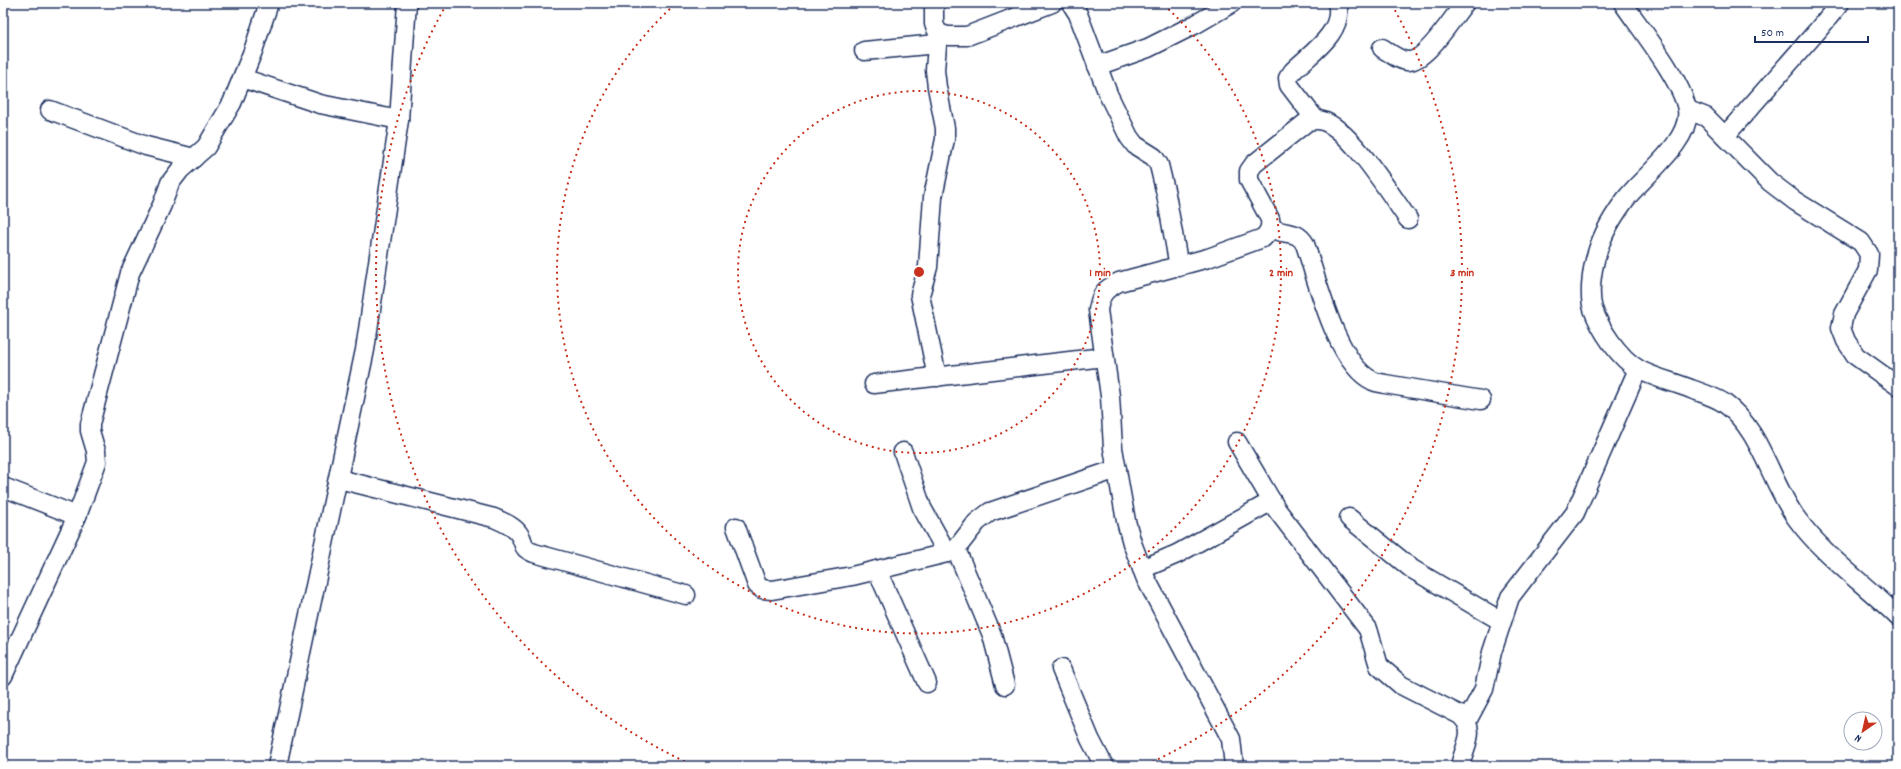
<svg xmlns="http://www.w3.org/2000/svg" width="1901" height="769" viewBox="0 0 1901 769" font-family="Dekko,sans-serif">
  <rect width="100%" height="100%" fill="#fff"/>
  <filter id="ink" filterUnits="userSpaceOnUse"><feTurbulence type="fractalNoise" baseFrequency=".025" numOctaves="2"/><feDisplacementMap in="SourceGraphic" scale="8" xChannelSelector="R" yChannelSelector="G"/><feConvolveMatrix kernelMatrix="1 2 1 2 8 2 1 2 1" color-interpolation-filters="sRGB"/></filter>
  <g filter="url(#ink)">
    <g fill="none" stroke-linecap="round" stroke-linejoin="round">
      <!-- minor casing -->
      <g stroke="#1b2f5e" stroke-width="21">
        <g id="minor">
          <polyline points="934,3 934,24 938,33 948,36 967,36 1052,3"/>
          <polyline points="1071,3 1078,14 1108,94 1129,137 1135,145 1154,157 1159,165 1166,194 1179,267"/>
          <path d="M1623 3C1640 28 1683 82 1687 110 1692 141 1642 177 1625 200 1609 222 1598 242 1593 269 1591 281 1589 296 1593 309 1600 329 1619 358 1638 369 1654 378 1674 382 1691 389 1702 393 1715 397 1724 403 1762 430 1770 483 1797 519 1824 556 1865 584 1898 617"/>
          <path d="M1382 48C1390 53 1398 60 1407 61 1426 63 1453 16 1465 3"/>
          <polyline points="864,51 937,44"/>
          <polyline points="1097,66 1148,48 1196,24 1232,3"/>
          <polyline points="242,78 320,104 399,120"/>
          <polyline points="50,110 146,146 194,158"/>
          <polyline points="1688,110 1706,117 1770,182 1795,201 1861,242 1869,254 1868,270 1844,314 1841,328 1846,341 1856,356 1898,386"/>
          <path d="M1315 119 1289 85 1288 78 1293 71C1311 53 1345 32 1337 3"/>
          <polyline points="1725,136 1818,30 1840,3"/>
          <path d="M1271 227C1284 237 1296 228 1305 244 1317 280 1337 365 1373 381 1377 383 1381 383 1385 384L1481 400"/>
          <polyline points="937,377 920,295 928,267 933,197 945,139 945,128 937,87 935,70 938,33"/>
          <polyline points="874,384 1104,357"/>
          <path d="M1237 442 1277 510 1368 629 1379 666 1401 685 1460 715C1478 730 1464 746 1460 766"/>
          <polyline points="903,452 922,508 947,553"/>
          <path d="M339 479 494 518C503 522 514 526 519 534 526 544 520 548 534 553L686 595"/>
          <polyline points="3,487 77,516"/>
          <polyline points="1349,518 1412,569 1501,621"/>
          <polyline points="736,527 757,585 762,589 772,590 852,576 947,553 956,549 977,522 990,512 1117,469"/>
          <polyline points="956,549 992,635 1005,685"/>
          <polyline points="1142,569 1177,554 1272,501"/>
          <polyline points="877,570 927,683"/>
          <polyline points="1061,669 1090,739 1104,766"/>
          <polyline points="3,676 77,516 97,462 96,451 90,431 90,424 130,273 162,205 170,183 180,170 206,147 232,103 253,51 269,3"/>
          <polyline points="1467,721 1484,689 1492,652 1510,597 1575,513 1638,369"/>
          <polyline points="277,766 365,350 399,120 407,3"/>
          <path d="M1234 766 1231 739 1146 579 1132 543 1126 521 1113 448 1110 396 1098 310C1101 293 1104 290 1119 282L1208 258 1263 238C1269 232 1271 228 1270 219L1249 180V171L1254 164 1308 121C1313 120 1318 119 1323 121 1351 130 1390 194 1408 219"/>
        </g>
      </g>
      <!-- minor -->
      <use href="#minor" stroke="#fff" stroke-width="18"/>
    </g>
  </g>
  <!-- distance rings -->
  <g fill="none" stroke="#c8321e" stroke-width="2" stroke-dasharray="2 4">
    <circle cx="919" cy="272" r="181"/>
    <path d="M1164 5A362 362 0 1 1 674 5"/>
    <path d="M690 764A543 543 0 0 1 446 5M1392 5A543 543 0 0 1 1148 764"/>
  </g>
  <circle cx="919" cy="272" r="6" fill="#c8321e" stroke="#fff" stroke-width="2"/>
  <g font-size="12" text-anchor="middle" font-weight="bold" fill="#c8321e" stroke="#fff" stroke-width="4" stroke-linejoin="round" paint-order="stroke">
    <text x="1100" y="276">1 min</text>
    <text x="1281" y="276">2 min</text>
    <text x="1462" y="276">3 min</text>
  </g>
  <!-- margin -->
  <rect width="1901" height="769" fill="none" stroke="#fff" stroke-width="16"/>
  <rect x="8" y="8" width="1885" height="753" fill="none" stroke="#1b2f5e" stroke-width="1.5" filter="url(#ink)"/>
  <!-- north arrow -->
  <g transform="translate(1863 731) rotate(214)"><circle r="19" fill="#ffffff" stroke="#a4acbf"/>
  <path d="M0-3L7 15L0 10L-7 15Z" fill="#c8321e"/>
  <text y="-6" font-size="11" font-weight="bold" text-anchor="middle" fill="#1b2f5e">N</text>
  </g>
  <!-- scale -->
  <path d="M1755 36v6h113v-6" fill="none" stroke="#1b2f5e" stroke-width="2"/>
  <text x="1761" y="36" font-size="12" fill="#1b2f5e" stroke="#ffffff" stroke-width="3" paint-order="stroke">50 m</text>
</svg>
